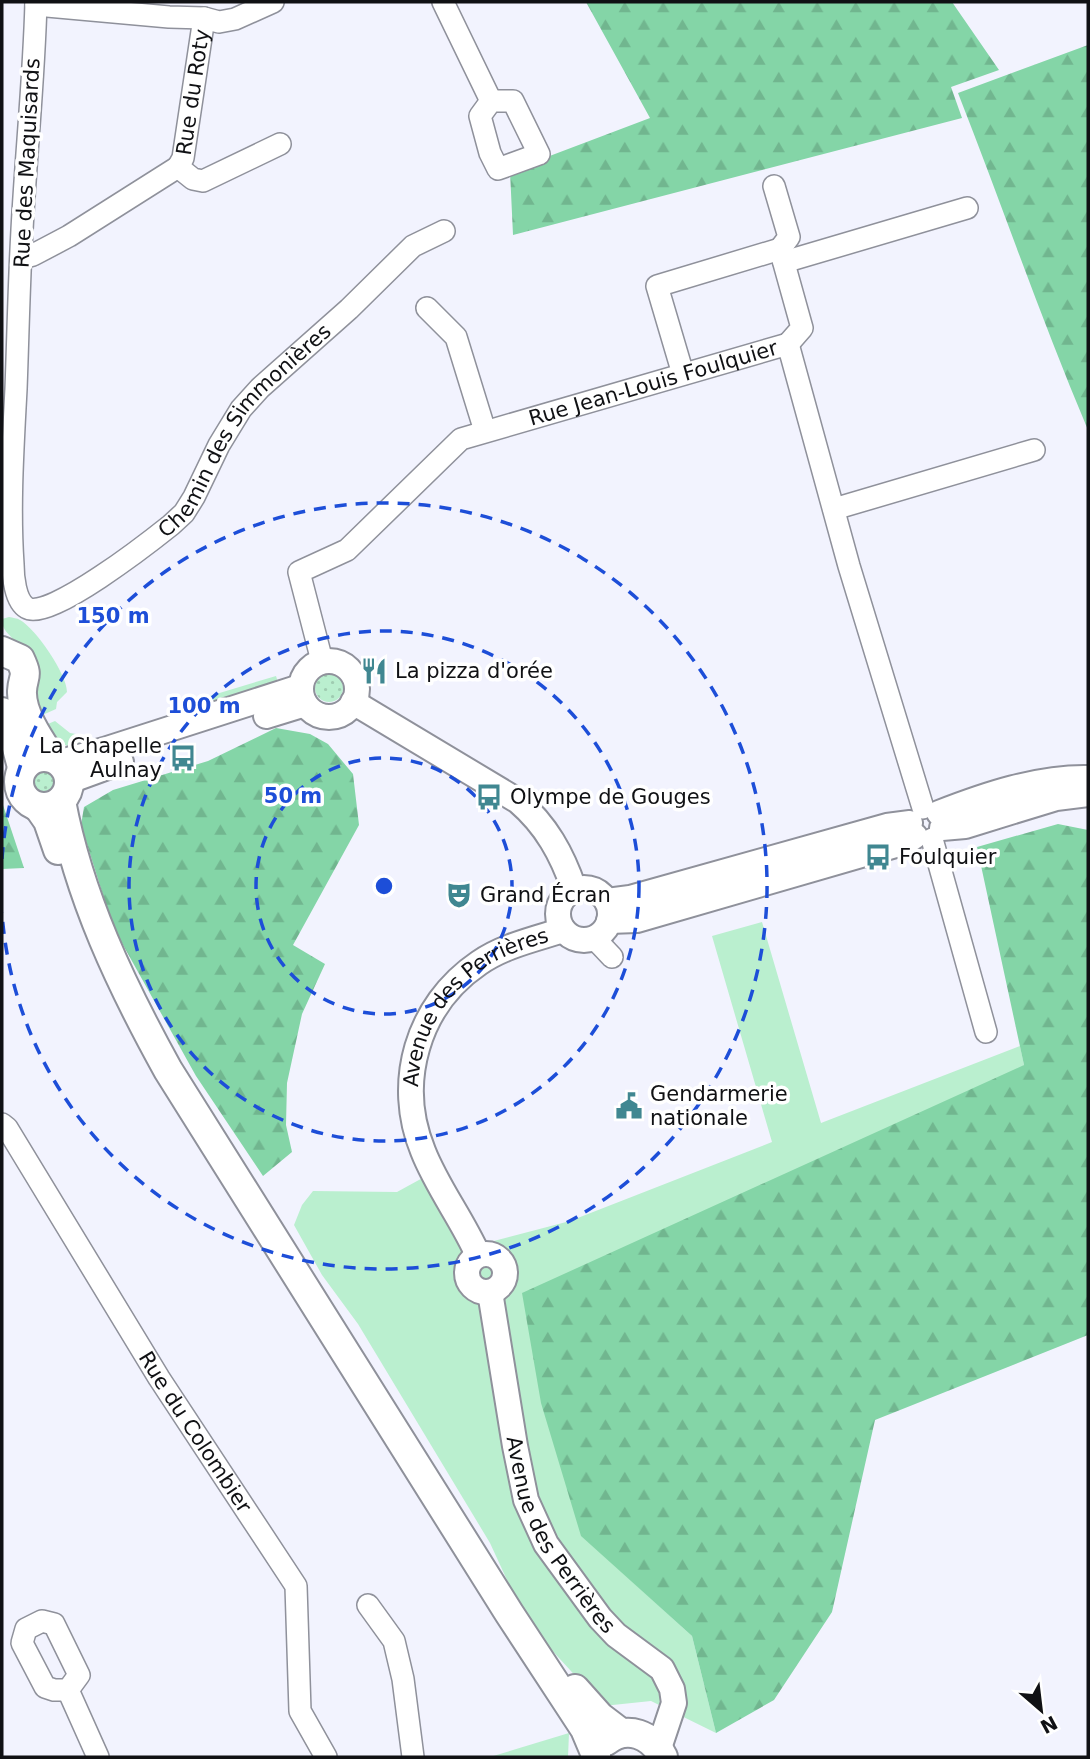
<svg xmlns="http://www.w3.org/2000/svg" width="1090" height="1759" viewBox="0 0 1090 1759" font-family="'DejaVu Sans',sans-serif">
  <defs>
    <pattern id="forest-firs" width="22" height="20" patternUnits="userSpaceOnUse" patternTransform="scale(1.75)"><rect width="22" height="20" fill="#84d5a7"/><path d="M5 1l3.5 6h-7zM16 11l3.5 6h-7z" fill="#71b68f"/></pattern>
    <pattern id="garden-dots" width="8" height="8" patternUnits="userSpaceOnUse" patternTransform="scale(1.75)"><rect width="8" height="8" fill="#baefcf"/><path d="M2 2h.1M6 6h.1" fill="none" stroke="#9fccb1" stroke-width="1.8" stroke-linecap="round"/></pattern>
  </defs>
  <rect width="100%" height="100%" fill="#f2f3fe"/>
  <!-- green -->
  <g fill="#baefcf">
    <path d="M9 617C13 618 17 618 20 620 36 629 67 674 67 692L57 702 56 709 38 717C33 700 23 655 15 642 9 633 2 631 2 619Z"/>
    <polygon points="276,676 280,689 177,719 173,707"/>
    <path d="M55 721 70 733 82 735 85 744C60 749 59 744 43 726Z"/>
    <polygon points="762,922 821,1123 1020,1046 1024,1065 581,1535 692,1636 716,1733 651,1701 603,1706 548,1646 519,1606 490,1543 358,1324 322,1275 294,1225 302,1205 313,1191 397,1192 428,1175 467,1248 570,1221 772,1142 712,936"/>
    <polygon points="569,1733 568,1757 490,1757"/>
  </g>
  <!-- forest -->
  <g fill="url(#forest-firs)">
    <polygon points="586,2 952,2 999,70 951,87 962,118 513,235 510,171 650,118"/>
    <path d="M1088 45V430C1041 319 1002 205 958 93Z"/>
    <polygon points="276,728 310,734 328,744 353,774 359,825 293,945 325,964 302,1014 287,1083 286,1125 292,1152 263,1176 196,1076 113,927 81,825 84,807 113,790 208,761"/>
    <polygon points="2,802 24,868 2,869"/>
    <polygon points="1058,824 1088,830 1088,1335 875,1420 832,1612 774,1700 716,1733 692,1636 581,1536 541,1403 522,1293 1024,1065 977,847"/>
  </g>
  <!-- garden -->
  <g fill="url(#garden-dots)">
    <circle cx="329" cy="688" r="14"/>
    <circle cx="44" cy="782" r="10"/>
  </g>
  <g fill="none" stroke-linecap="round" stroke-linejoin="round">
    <!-- minor casing -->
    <g stroke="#8f919b" stroke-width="24">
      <g id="minor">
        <path id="s1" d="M36 2C34 78 26 154 22 230 19 283 18 336 16 389 13 447 9 506 13 564 13 576 15 601 27 608 49 621 151 541 171 525L184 513 194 497 219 445 241 409 260 388 349 309 413 246 444 231"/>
        <polyline points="443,2 491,101"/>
        <polyline points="36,5 169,17 204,18 219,22 235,19 273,2"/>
        <polygon points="491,101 513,101 539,154 498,169 490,153 480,116"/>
        <path id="s2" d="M178 167 183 158 204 18"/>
        <polyline points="774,186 789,237 780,249 802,328 788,344"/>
        <polyline points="21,258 33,255 69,236 178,167 193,179 203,181 280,144"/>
        <polyline points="784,262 967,208"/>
        <polyline points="427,308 456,337 485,431"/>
        <polyline points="683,374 657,286 780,249"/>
        <polyline points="834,509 1034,450"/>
        <path id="s3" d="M322 661 299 572 347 550 461 439 788 344 849 566 923 808"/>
        <polyline points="932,839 986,1032"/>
        <polyline points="594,938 612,957"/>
        <path id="s4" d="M2 1124 7 1128 159 1378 296 1586 300 1711 326 1757"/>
        <polyline points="368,1605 394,1641 403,1679 413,1757"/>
        <polygon points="42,1621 54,1624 79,1675 68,1690 54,1690 45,1687 22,1643 26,1629"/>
        <polyline points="68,1690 98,1757"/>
      </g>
    </g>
    <!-- tertiary casing -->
    <g stroke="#8f919b" stroke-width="28">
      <g id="tertiary">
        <circle cx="329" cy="689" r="28"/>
        <path d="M353 702 518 801C546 825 562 854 574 889"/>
        <polyline points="266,716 305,704"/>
        <polyline points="60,762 104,750 300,687"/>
        <polyline points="69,781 121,762"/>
        <path d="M939 813C985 795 1038 777 1088 778"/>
        <polyline points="942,828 965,826 1056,798 1088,794"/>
        <circle cx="584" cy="914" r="26"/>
        <polyline points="607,901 630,898 887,826 910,823"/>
        <polyline points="609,921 637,920 906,842 915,836"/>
        <circle cx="486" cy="1273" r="19"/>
        <path id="s5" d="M478 1255C462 1219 437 1187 423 1151 395 1083 417 1005 479 963 503 946 535 939 563 930"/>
        <path id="s6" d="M490 1292 515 1446 526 1500 546 1544 600 1618 616 1635 662 1669 672 1689 674 1703 659 1748"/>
      </g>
    </g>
    <!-- secondary casing -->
    <g stroke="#8f919b" stroke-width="32">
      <g id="secondary">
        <path d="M2 651 20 659C29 678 23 674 22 691 21 713 39 739 51 757"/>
        <polyline points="2,712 13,733 22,767"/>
        <circle cx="44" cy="782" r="25"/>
        <path d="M61 801C79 897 121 985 168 1070L509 1613 585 1729 596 1755"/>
        <polyline points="39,808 48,821 58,850"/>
        <polyline points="575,1689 600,1717 621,1733"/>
        <path d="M606 1741C627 1724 652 1735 663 1757"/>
      </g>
    </g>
    <!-- minor -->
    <use href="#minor" stroke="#fff" stroke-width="21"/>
    <!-- tertiary -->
    <use href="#tertiary" stroke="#fff" stroke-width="24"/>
    <!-- secondary -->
    <use href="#secondary" stroke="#fff" stroke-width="28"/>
  </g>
  <!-- distance rings -->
  <g fill="none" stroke="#1d4ed8" stroke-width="3.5" stroke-dasharray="12 9">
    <circle cx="384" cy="886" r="128"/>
    <circle cx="384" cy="886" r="255"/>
    <path d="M2 859A383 383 0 1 1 2 913"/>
  </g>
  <!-- icons -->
  <defs>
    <g id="restaurant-bare" transform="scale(2.1)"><path d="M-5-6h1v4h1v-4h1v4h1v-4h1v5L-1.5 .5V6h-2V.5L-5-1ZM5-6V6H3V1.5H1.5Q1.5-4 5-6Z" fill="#408791" stroke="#fff" stroke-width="2.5" paint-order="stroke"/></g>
    <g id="bus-bare" transform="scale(2.1)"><path d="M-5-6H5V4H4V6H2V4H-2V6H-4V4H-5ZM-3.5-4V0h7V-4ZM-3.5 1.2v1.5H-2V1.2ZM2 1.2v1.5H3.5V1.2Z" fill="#408791" stroke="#fff" stroke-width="2.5" paint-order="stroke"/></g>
    <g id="theatre-bare" transform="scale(2.1)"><path d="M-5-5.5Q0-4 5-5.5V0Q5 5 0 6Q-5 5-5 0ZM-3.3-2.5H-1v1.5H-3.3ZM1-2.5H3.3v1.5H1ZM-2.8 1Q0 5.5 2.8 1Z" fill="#408791" stroke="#fff" stroke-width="2.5" paint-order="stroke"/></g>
    <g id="civic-bare" transform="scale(2.1)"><path d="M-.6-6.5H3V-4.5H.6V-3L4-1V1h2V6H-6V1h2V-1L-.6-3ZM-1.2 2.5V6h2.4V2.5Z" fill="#408791" stroke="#fff" stroke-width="2.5" paint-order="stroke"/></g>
  </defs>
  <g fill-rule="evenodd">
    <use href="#restaurant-bare" x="374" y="671"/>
    <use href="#bus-bare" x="183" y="758"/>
    <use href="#bus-bare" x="489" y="797"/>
    <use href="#bus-bare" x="878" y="857"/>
    <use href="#theatre-bare" x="459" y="895"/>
    <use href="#civic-bare" x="629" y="1106"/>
  </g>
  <g text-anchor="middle" stroke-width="7" stroke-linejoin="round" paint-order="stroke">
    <!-- street labels -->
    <g font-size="21" fill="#101114" stroke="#fff">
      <text dy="7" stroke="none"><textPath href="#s2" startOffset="77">Rue du Roty</textPath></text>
      <text transform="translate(27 163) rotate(-87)" y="7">Rue des Maquisards</text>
      <text dy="7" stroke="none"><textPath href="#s3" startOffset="504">Rue Jean-Louis Foulquier</textPath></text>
      <text dy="7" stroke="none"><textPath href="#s1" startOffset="901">Chemin des Simmonières</textPath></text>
      <text dy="7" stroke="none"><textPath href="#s5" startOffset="294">Avenue des Perrières</textPath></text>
      <text dy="7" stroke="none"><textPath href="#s4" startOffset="364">Rue du Colombier</textPath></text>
      <text dy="7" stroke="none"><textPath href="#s6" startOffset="257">Avenue des Perrières</textPath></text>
    </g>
    <!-- poi labels -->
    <g font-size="21" fill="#101114" stroke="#fff" text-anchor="start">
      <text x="395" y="678">La pizza d'orée</text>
      <text x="162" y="753" text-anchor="end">La Chapelle<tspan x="162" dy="24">Aulnay</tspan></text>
      <text x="510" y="804">Olympe de Gouges</text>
      <text x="899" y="864">Foulquier</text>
      <text x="480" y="902">Grand Écran</text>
      <text x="650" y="1101">Gendarmerie<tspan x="650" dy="24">nationale</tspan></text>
    </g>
  </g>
  <circle cx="384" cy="886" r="10" fill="#1d4ed8" stroke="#fff" stroke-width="3.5"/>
  <g font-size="21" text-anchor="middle" font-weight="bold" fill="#1d4ed8" stroke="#fff" stroke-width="7" stroke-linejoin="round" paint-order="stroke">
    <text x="113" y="623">150 m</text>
    <text x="204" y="713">100 m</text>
    <text x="293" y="803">50 m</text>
  </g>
  <!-- border -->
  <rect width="1090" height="1759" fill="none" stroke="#101114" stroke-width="7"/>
  <!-- north arrow -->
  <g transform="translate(1041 1710) rotate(152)" stroke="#ffffff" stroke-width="5" paint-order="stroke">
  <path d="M0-5L12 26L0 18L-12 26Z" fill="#101114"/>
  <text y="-10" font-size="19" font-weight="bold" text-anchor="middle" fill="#101114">N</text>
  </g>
</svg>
